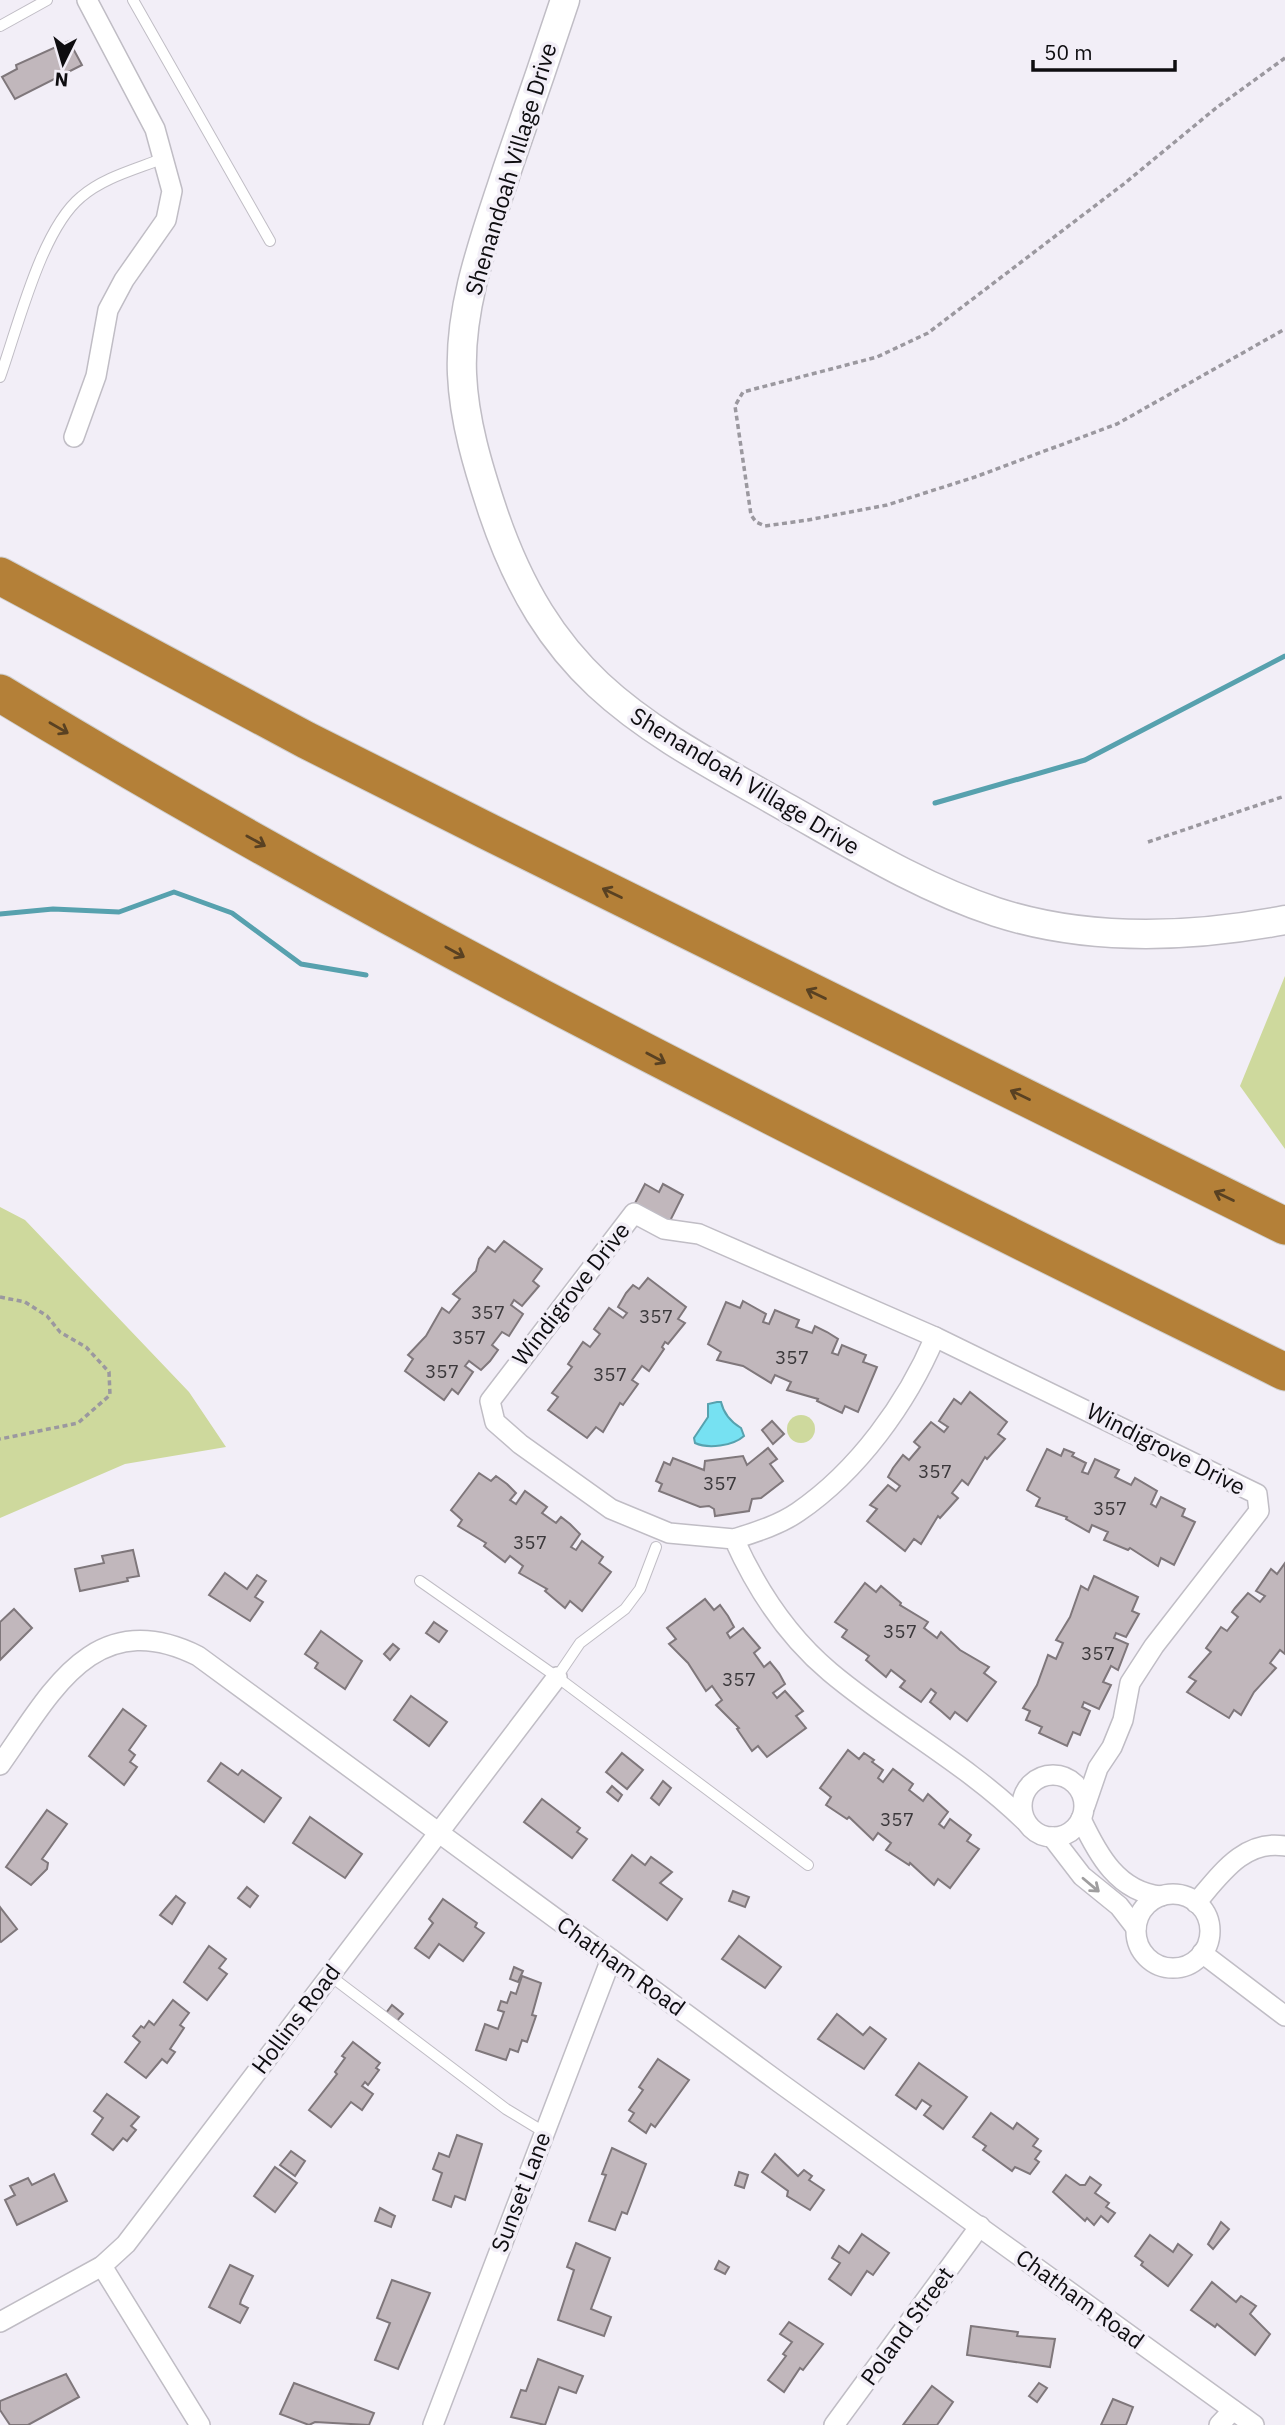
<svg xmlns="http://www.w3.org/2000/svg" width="1285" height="2425" viewBox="0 0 1285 2425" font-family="'IBM Plex Sans',sans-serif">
  <rect width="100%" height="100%" fill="#f2eef7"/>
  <!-- green -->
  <g fill="#ced99d">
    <polygon points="1285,976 1285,1149 1240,1086"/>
    <polygon points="0,1207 25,1220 189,1392 226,1447 125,1464 0,1518"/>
    <circle cx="801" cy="1429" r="14"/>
  </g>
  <!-- water -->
  <path fill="#76e1f2" stroke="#57a1ae" stroke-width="2" d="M717 1402H721C724 1415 731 1422 741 1428L744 1436C733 1446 708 1449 695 1443L694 1438 708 1417V1404Z"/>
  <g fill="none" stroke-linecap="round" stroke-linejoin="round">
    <!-- stream -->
    <g stroke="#57a1ae" stroke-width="5">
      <polyline points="935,803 1085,760 1285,656"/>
      <polyline points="0,914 53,909 119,912 174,892 232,913 301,964 366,975"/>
    </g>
  </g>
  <!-- building -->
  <g fill="#c1b7bc" stroke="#7f777b" stroke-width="2">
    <polygon points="69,41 82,65 15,99 2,77 17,69 16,65"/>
    <polygon points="645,1184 659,1192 663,1184 683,1195 669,1223 634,1205"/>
    <polygon points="504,1241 542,1269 533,1281 539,1286 522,1306 514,1300 511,1305 523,1314 509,1336 502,1332 492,1345 498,1350 490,1361 481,1370 469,1361 465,1366 473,1372 458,1394 452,1389 444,1400 405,1371 413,1359 408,1355 426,1336 442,1308 449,1313 460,1299 453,1294 476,1271 479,1259 488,1247 495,1252"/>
    <polygon points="648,1278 686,1307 678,1319 685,1323 668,1344 665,1342 662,1347 664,1349 649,1371 642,1366 632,1380 638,1384 623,1405 620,1403 603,1432 596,1427 587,1438 548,1410 558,1397 552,1393 572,1367 568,1364 583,1342 590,1347 600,1334 594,1329 609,1308 623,1318 627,1313 618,1307 626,1293 633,1285 639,1289"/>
    <polygon points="743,1301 766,1314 763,1322 769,1324 775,1310 799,1320 796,1327 812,1333 815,1326 827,1332 838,1339 832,1353 838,1355 842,1345 866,1355 863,1362 877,1367 858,1412 845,1406 842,1413 817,1401 818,1399 787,1390 791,1382 775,1375 771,1383 743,1366 717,1360 721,1352 708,1344 726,1302 740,1308"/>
    <polygon points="970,1392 1007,1422 998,1434 1005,1439 987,1459 985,1457 968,1485 962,1480 952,1493 958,1498 940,1518 938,1516 921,1544 914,1539 905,1551 867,1521 877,1509 870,1505 888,1485 896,1491 900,1486 888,1477 893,1468 903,1455 909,1460 920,1447 914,1442 931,1422 944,1432 948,1427 939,1421 945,1412 954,1399 961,1404"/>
    <polygon points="772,1421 784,1434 773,1444 762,1430"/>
    <polygon points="768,1448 777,1459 770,1464 783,1481 761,1498 752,1499 749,1511 715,1516 714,1509 709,1506 700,1507 659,1491 662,1484 656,1481 664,1462 670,1465 673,1458 704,1470 705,1461 743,1456 747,1465"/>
    <polygon points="1047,1449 1061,1456 1064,1449 1074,1453 1072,1456 1086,1463 1082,1472 1088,1474 1095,1459 1119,1470 1115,1477 1131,1485 1135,1478 1157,1491 1151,1504 1156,1507 1161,1497 1185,1509 1182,1516 1195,1522 1174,1565 1161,1558 1158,1566 1130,1548 1128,1550 1104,1540 1108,1532 1092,1525 1089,1532 1066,1519 1067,1517 1036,1506 1040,1498 1027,1490"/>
    <polygon points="479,1473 491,1481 496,1476 507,1484 516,1493 510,1500 516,1504 525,1491 547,1507 542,1513 556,1523 561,1517 570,1524 580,1534 571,1547 576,1550 582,1541 603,1557 599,1563 611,1572 582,1611 570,1601 565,1608 545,1591 547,1589 519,1573 523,1566 510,1556 505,1562 484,1546 486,1543 458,1526 462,1520 451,1510"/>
    <polygon points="133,1550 139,1576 127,1578 128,1581 80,1591 75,1569 104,1563 102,1556"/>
    <polygon points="1285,1563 1285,1654 1280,1650 1270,1663 1276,1668 1254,1692 1241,1715 1234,1710 1229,1718 1187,1692 1196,1681 1189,1677 1211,1652 1206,1648 1221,1627 1227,1631 1238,1617 1232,1612 1235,1608 1248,1593 1260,1602 1265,1596 1256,1591 1271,1569 1277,1574"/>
    <polygon points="225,1573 247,1589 257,1575 266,1581 255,1597 263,1602 250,1621 209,1595"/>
    <polygon points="1094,1576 1138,1597 1132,1611 1139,1614 1126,1637 1116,1633 1114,1638 1128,1644 1118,1670 1111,1666 1103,1682 1111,1685 1099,1709 1084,1702 1082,1707 1090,1711 1080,1735 1073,1732 1067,1746 1039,1733 1042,1727 1026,1720 1030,1711 1023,1708 1037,1685 1048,1655 1056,1659 1063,1643 1056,1640 1070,1617 1081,1586 1088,1590"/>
    <polygon points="865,1583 876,1592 881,1586 901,1603 900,1605 928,1622 924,1628 937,1638 941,1632 960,1650 989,1667 984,1673 996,1682 967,1721 955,1712 950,1719 941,1711 930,1702 936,1693 931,1689 921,1702 900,1687 905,1681 891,1670 886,1677 866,1660 869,1656 842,1637 847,1630 835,1622"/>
    <polygon points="705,1599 714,1610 720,1605 728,1616 734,1627 727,1633 730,1638 743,1628 760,1648 754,1653 764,1667 770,1662 779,1673 785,1684 773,1693 777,1698 785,1691 803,1711 796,1716 806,1728 767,1757 758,1746 752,1751 737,1729 739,1728 716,1705 722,1700 712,1686 706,1691 688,1663 669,1644 676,1639 667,1628"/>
    <polygon points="14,1609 32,1628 0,1660 0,1622"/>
    <polygon points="434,1622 447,1631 439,1642 426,1633"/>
    <polygon points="321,1631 362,1661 345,1689 315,1668 318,1663 305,1654"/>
    <polygon points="393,1644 399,1649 390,1660 384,1654"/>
    <polygon points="411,1696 447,1722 429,1746 394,1720"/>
    <polygon points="123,1709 146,1726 129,1750 135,1755 130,1762 137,1767 124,1785 89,1756"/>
    <polygon points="848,1750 859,1759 864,1753 874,1760 872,1762 883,1770 878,1778 883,1782 893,1769 913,1784 909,1790 923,1801 928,1794 948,1812 939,1824 944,1828 950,1819 971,1835 967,1841 979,1849 950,1888 938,1879 934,1885 910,1863 909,1865 886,1850 891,1843 878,1833 873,1840 849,1817 847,1819 826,1805 831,1797 820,1788"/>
    <polygon points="622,1753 643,1770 627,1789 606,1772"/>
    <polygon points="221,1763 238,1775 242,1770 281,1798 264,1822 208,1781"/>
    <polygon points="663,1781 671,1788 659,1805 651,1798"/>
    <polygon points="612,1786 622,1795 618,1801 607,1792"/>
    <polygon points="542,1799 580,1828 577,1832 587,1839 572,1858 524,1822"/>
    <polygon points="47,1810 67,1824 42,1859 48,1863 47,1869 31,1885 6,1867"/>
    <polygon points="310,1817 362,1854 345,1878 293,1843"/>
    <polygon points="632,1855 645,1865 651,1857 672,1872 660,1883 682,1899 667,1920 613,1880"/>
    <polygon points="247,1887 258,1896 250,1907 238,1898"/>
    <polygon points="733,1891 749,1897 745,1907 729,1901"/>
    <polygon points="176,1896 185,1903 172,1924 160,1915"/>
    <polygon points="443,1899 477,1923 475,1927 484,1933 463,1961 439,1944 429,1958 415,1948 433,1923 429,1919"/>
    <polygon points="0,1907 17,1929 1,1942 0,1941"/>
    <polygon points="739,1936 781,1967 765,1988 722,1959"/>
    <polygon points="209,1946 226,1959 219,1968 227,1974 207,2000 184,1982"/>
    <polygon points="514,1967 523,1971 518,1982 510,1979"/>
    <polygon points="522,1976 541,1983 532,2015 536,2016 527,2042 522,2040 518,2052 510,2049 506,2060 476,2050 485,2024 498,2029 504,2012 498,2010 501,2001 507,2003 511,1992 516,1994"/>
    <polygon points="173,2000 189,2013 180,2025 184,2028 170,2049 175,2052 167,2063 162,2059 146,2078 125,2062 140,2042 133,2036 141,2026 144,2028 149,2021 154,2025"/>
    <polygon points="392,2005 403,2014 397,2021 386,2013"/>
    <polygon points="837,2014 863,2035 870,2027 886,2039 864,2069 818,2039"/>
    <polygon points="353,2042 380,2063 376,2068 379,2070 368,2085 365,2082 362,2086 373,2094 362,2110 351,2102 331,2127 309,2110 337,2074 335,2072 345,2058 342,2056"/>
    <polygon points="658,2059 689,2080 655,2127 651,2124 646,2133 629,2121 634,2113 629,2110 643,2090 639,2087"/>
    <polygon points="919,2063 967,2097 943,2129 924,2115 931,2106 922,2100 916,2109 896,2095"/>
    <polygon points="107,2094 139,2117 131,2126 136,2130 127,2141 123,2138 113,2150 92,2134 103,2118 94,2111"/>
    <polygon points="991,2113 1013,2129 1017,2123 1038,2139 1033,2146 1041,2151 1035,2159 1039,2162 1030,2174 1015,2167 1012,2171 983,2150 986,2146 973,2137"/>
    <polygon points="457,2135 482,2144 465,2200 455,2196 451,2207 433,2200 442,2173 433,2169 439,2153 449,2157"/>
    <polygon points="612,2148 646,2164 627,2214 622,2212 615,2230 589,2221 606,2175 602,2174"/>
    <polygon points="291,2151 305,2161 295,2176 280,2165"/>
    <polygon points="775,2154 798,2176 804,2170 812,2176 809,2180 824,2190 810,2210 787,2196 788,2191 762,2172"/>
    <polygon points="275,2167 297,2183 275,2212 254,2196"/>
    <polygon points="739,2172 748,2175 744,2188 735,2185"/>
    <polygon points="54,2174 67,2201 17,2225 5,2200 15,2195 10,2186 28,2178 32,2185"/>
    <polygon points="1066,2175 1080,2185 1085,2185 1090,2177 1101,2185 1095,2193 1109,2203 1106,2207 1115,2213 1108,2222 1101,2216 1094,2225 1087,2218 1085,2221 1053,2192"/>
    <polygon points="380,2208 395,2216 391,2227 375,2221"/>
    <polygon points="1221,2222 1229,2229 1213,2249 1208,2244"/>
    <polygon points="862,2234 889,2253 873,2275 867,2271 851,2295 829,2279 840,2263 832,2258 839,2246 849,2253"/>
    <polygon points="1150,2235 1173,2252 1178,2244 1192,2255 1168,2286 1141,2265 1143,2262 1135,2256"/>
    <polygon points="576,2243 610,2258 591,2309 611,2317 604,2336 558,2320 574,2270 567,2267"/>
    <polygon points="719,2261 729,2267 725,2274 715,2269"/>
    <polygon points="230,2265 253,2276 241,2300 240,2304 248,2308 240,2323 209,2307"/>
    <polygon points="392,2280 430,2293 398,2369 375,2360 390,2323 377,2318"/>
    <polygon points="1212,2282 1236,2302 1241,2296 1256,2306 1250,2314 1270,2334 1255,2355 1217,2324 1215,2327 1191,2310"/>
    <polygon points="789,2322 823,2344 803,2370 800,2368 784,2392 768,2380 786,2356 783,2354 792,2342 780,2334"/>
    <polygon points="971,2326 1018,2332 1017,2336 1055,2339 1050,2367 967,2355"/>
    <polygon points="538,2359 583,2376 576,2393 559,2387 545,2425 511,2417 521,2390 526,2391"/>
    <polygon points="66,2374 79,2397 28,2425 10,2425 0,2410 0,2401"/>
    <polygon points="294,2383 374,2413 369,2425 315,2422 309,2425 280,2414"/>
    <polygon points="1039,2383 1047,2388 1037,2402 1029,2396"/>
    <polygon points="932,2386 953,2402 937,2425 903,2425"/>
    <polygon points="1113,2399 1133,2407 1126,2425 1101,2425"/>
  </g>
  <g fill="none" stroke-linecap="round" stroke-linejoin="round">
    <!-- lane casing -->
    <g stroke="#c0bdc5" stroke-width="12">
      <g id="lane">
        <polyline points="133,0 270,241"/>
        <polyline points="0,26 47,0"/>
        <path d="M0 377C18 327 41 230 81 197 104 177 137 169 164 158"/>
        <polyline points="420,1581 557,1677 808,1865"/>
        <polyline points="557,1677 580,1643 625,1609 640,1589 656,1547"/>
        <polyline points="329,1975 506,2109 544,2132"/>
      </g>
    </g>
    <!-- street casing -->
    <g stroke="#c0bdc5" stroke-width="22">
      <g id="street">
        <polyline points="74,437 96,376 108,310 124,280 166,220 172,191 155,129 87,0"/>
        <polyline points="935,1337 1257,1494 1259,1511 1154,1646 1130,1683 1123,1720 1112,1747 1098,1768 1085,1806"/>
        <path d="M734 1539C756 1532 779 1525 798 1512 858 1471 907 1403 935 1337L699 1234 664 1229 634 1213 490 1401 495 1422 520 1444 611 1509 669 1533 734 1539C757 1590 787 1636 830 1672 893 1725 967 1764 1025 1821"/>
        <path d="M0 1765C51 1693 94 1604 198 1656L780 2083 1254 2425"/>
        <circle cx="1053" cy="1806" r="31"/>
        <path d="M1081 1819C1098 1855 1118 1892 1161 1896"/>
        <polyline points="1052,1837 1082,1876 1119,1906 1136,1928"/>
        <circle cx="1173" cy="1931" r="37"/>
        <path d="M1196 1903C1220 1875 1244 1839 1285 1846"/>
        <polyline points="1202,1953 1285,2016"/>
        <polyline points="102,2266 200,2425"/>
        <polyline points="0,2322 102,2266 126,2244 557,1677"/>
        <polyline points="433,2425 611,1959"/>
        <polyline points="834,2425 980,2226"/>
        <polyline points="1219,2425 1233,2410"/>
      </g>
    </g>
    <!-- secondary casing -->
    <g stroke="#c0bdc5" stroke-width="31">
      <path id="secondary" d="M565 0C546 57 527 113 507 170 486 235 459 304 462 374 464 421 478 467 493 512 551 683 642 725 789 809 856 847 923 888 996 912 1089 942 1190 938 1285 920"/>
    </g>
    <!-- highway casing -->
    <g stroke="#cfcfcf" stroke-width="39">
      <g id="highway">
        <polyline points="0,576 306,740 489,832 1285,1226"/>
        <path d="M0 693C414 945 851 1157 1285 1372"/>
      </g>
    </g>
    <!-- path -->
    <g stroke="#9b989f" stroke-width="3.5" stroke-dasharray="5 3.5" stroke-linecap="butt">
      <polyline points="1285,58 1216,108 1125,183 928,333 877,357 743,392 735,406 751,515 756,522 765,526 808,520 887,505 975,477 1117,424 1285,329"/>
      <polyline points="1148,842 1285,796"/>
      <polyline points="0,1297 25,1302 47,1316 60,1332 86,1347 109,1372 110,1395 78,1423 0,1439"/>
    </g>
    <!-- lane -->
    <use href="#lane" stroke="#fff" stroke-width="10"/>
    <!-- street -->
    <use href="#street" stroke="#fff" stroke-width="19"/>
    <!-- secondary -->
    <use href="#secondary" stroke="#fff" stroke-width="28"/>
    <!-- highway -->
    <use href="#highway" stroke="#b48038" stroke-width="37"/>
  </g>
  <!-- one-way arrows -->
  <defs><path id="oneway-shaft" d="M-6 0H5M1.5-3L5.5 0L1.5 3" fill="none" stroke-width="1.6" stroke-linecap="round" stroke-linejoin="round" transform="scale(1.75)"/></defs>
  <g stroke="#594122">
    <use href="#oneway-shaft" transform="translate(59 728) rotate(30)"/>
    <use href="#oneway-shaft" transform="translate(256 841) rotate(29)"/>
    <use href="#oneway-shaft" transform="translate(612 893) rotate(-154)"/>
    <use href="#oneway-shaft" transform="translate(455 952) rotate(29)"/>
    <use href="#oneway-shaft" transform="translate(816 994) rotate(-154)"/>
    <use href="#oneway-shaft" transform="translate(656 1058) rotate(28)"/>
    <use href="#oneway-shaft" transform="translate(1020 1095) rotate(-154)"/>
    <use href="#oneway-shaft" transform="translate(1224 1196) rotate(-154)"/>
  </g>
  <use stroke="#9f9e9f" href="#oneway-shaft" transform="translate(1091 1885) rotate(40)"/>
  <g text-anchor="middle" stroke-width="7" stroke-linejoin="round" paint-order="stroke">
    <!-- number labels -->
    <g font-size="19" fill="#3b383b">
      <text x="488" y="1319">357</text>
      <text x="656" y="1323">357</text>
      <text x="469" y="1344">357</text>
      <text x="792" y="1364">357</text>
      <text x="442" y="1378">357</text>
      <text x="610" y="1381">357</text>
      <text x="935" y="1478">357</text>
      <text x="720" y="1490">357</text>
      <text x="1110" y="1515">357</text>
      <text x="530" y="1549">357</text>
      <text x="900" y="1638">357</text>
      <text x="1098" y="1660">357</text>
      <text x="739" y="1686">357</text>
      <text x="897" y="1826">357</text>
    </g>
    <!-- street labels -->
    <g font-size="23" fill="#0e0d10" stroke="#f2eef7">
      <text transform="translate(511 169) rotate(-73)" y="8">Shenandoah Village Drive</text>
      <text transform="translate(745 781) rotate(31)" y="8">Shenandoah Village Drive</text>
      <text transform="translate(571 1294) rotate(-52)" y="8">Windigrove Drive</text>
      <text transform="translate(1166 1449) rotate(27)" y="8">Windigrove Drive</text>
      <text transform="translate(621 1966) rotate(36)" y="8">Chatham Road</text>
      <text transform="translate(296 2019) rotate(-53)" y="8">Hollins Road</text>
      <text transform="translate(521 2192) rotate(-69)" y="8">Sunset Lane</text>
      <text transform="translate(1080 2299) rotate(36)" y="8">Chatham Road</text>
      <text transform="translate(907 2326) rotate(-54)" y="8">Poland Street</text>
    </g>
  </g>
  <!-- north arrow -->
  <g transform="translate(63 63) rotate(185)" stroke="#f2eef7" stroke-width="5" paint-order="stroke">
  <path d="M0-5L12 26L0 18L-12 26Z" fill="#0e0d10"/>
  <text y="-10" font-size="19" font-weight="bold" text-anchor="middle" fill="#0e0d10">N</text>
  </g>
  <!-- scale -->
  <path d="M1033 60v10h142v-10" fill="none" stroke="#0e0d10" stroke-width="3.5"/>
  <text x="1044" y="60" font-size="21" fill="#0e0d10" stroke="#f2eef7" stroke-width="5" paint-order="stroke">50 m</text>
</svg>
